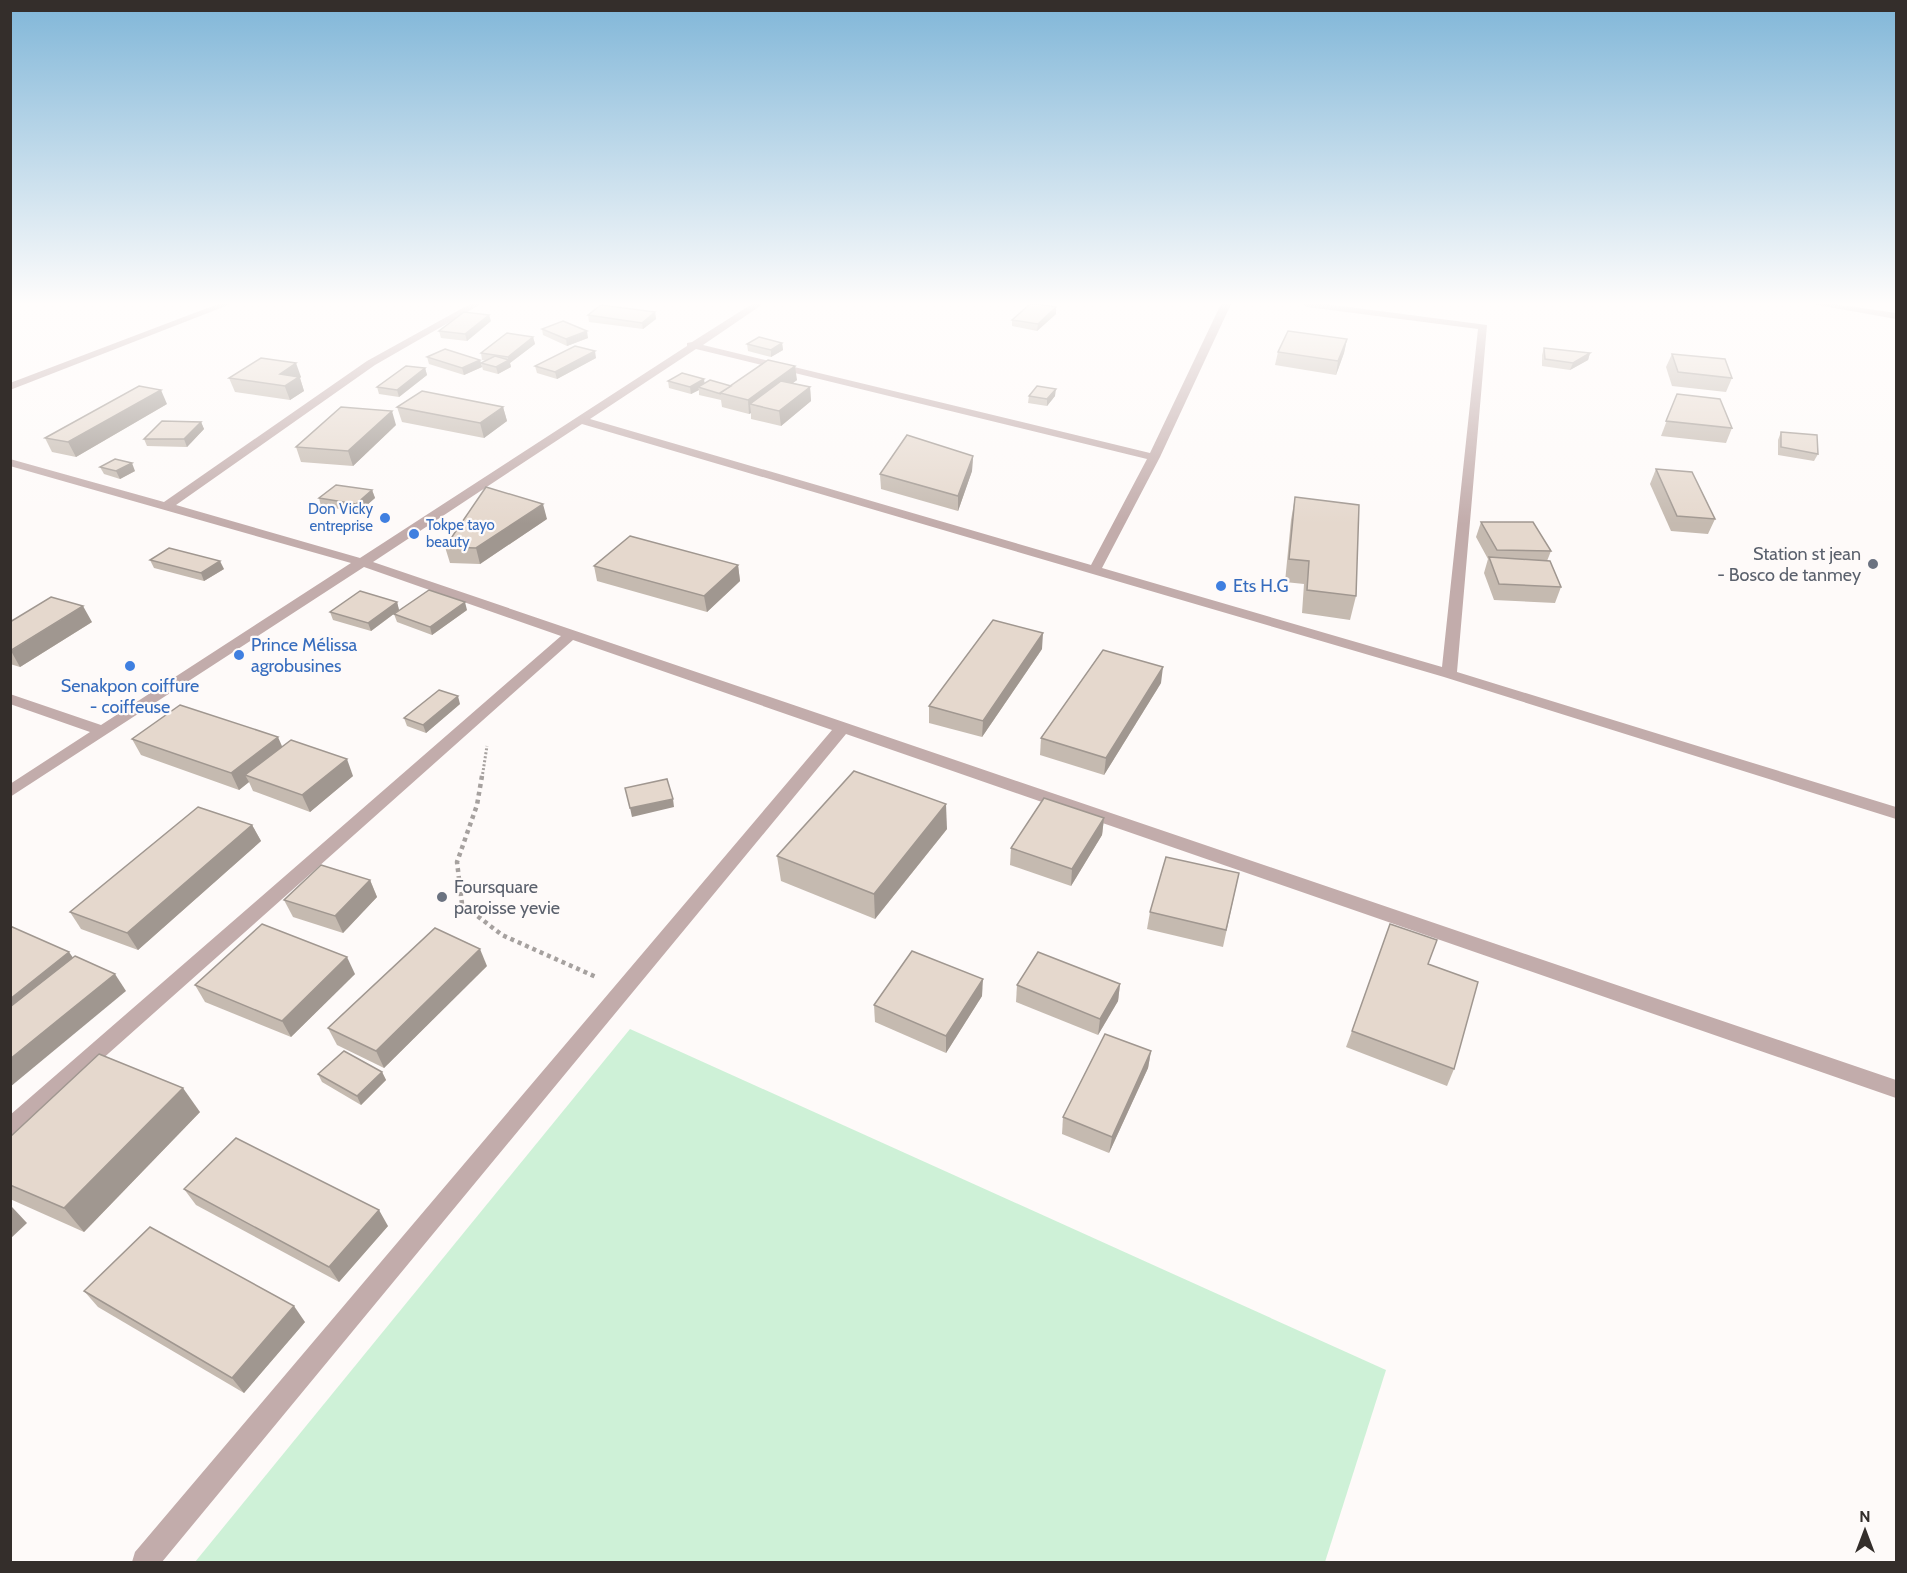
<svg xmlns="http://www.w3.org/2000/svg" width="1907" height="1573" viewBox="0 0 1907 1573" font-family="Cabin,sans-serif">
  <rect width="100%" height="100%" fill="#fefaf9"/>
  <!-- green -->
  <polygon fill="#cef1d7" points="630,1029 1386,1370 1325,1562 195,1562"/>
  <g fill="none" stroke-linecap="round" stroke-linejoin="round">
    <!-- path-far1 -->
    <polyline stroke="#a6a19f" stroke-width="3" stroke-dasharray="2 2" stroke-linecap="butt" points="482,778 487,746"/>
    <!-- path -->
    <polyline stroke="#a6a19f" stroke-width="4.5" stroke-dasharray="4 4" stroke-linecap="butt" points="482,776 477,805 457,862 462,904 502,935 596,977"/>
    <!-- minor -->
    <g fill="#c2acab" fill-rule="evenodd">
      <polygon points="218,304 231,304 10,390 10,383"/>
      <path d="M470 304H481L375 365 176 505 360 558 687 346V343L692 342 752 304H763L703 345 1150 453 1221 304H1231L1160 457 1102 568 1442 667 1478 329 1307 307 1302 304H1326L1487 325 1457 672 1896 807V819L1444 677 582 424 373 562 1896 1080V1098L846 734 162 1562H132L135 1552 832 730 573 640 18 1134 10 1137V1115L561 636 364 567 10 797V784L90 732 10 704V694L101 725 351 563 10 466V459L164 502 367 361ZM696 349 1147 459 1091 565 590 419Z"/>
      <polygon points="1812,304 1834,304 1896,313 1896,319"/>
    </g>
  </g>
  <!-- wall -->
  <g fill="#c5bab0">
    <polygon points="655,312 656,319 643,329 589,322 588,315"/>
    <polygon points="1056,314 1037,331 1012,326 1012,320"/>
    <polygon points="491,321 467,341 441,338 439,331"/>
    <polygon points="542,329 588,338 567,346 543,335"/>
    <polygon points="533,337 535,344 510,363 511,367 498,374 483,370 481,363 487,361 482,360 481,353"/>
    <polygon points="1347,339 1344,353 1336,375 1275,365 1278,352"/>
    <polygon points="782,343 783,350 771,357 748,351 747,344"/>
    <polygon points="1544,348 1590,353 1588,360 1570,370 1542,366 1542,355"/>
    <polygon points="1672,354 1732,378 1726,392 1672,386 1666,367"/>
    <polygon points="427,357 480,360 482,367 464,375 429,364"/>
    <polygon points="596,358 557,379 537,373 535,366"/>
    <polygon points="425,368 427,375 399,397 379,394 377,387"/>
    <polygon points="301,377 300,378 304,391 290,400 235,392 229,378"/>
    <polygon points="797,380 793,383 810,387 811,401 781,426 751,419 751,413 749,414 722,407 721,400 699,395 699,390 691,394 669,388 668,381 731,386"/>
    <polygon points="1677,394 1732,428 1726,443 1661,436"/>
    <polygon points="1029,396 1055,396 1047,406 1028,403"/>
    <polygon points="167,404 76,457 52,452 45,438"/>
    <polygon points="397,407 503,407 507,421 484,438 402,422"/>
    <polygon points="201,422 204,429 187,447 147,446 144,439"/>
    <polygon points="396,425 353,466 301,462 296,447"/>
    <polygon points="1781,432 1818,454 1814,461 1778,455 1778,440"/>
    <polygon points="973,456 972,471 958,511 881,489 880,474"/>
    <polygon points="100,467 135,471 120,479 104,474"/>
    <polygon points="1656,469 1715,519 1708,534 1671,531 1650,484"/>
    <polygon points="372,490 375,498 359,512 321,506 319,498"/>
    <polygon points="1295,497 1356,596 1350,620 1302,613 1304,584 1285,582 1291,520"/>
    <polygon points="547,519 480,564 450,563 445,547"/>
    <polygon points="1481,522 1551,551 1547,561 1561,587 1555,603 1494,600 1484,573 1488,559 1476,537"/>
    <polygon points="150,560 224,569 204,581 154,568"/>
    <polygon points="738,565 740,581 707,612 597,581 594,566"/>
    <polygon points="397,602 399,610 371,631 333,620 330,612"/>
    <polygon points="467,610 432,635 397,622 394,614"/>
    <polygon points="10,622 92,622 20,667 10,664"/>
    <polygon points="1042,649 982,737 929,723 929,706"/>
    <polygon points="1161,683 1104,775 1040,755 1041,738"/>
    <polygon points="460,704 426,733 407,726 404,718"/>
    <polygon points="132,739 282,746 353,776 310,812 253,791 249,782 239,790 141,755"/>
    <polygon points="1104,818 1102,835 1071,886 1010,865 1011,848"/>
    <polygon points="252,825 261,841 138,950 81,929 70,912"/>
    <polygon points="947,829 875,919 781,881 777,856"/>
    <polygon points="1239,873 1223,947 1147,929 1150,912"/>
    <polygon points="370,880 377,897 343,933 293,917 284,900"/>
    <polygon points="1428,964 1454,1069 1447,1086 1346,1047 1352,1031"/>
    <polygon points="487,966 384,1068 337,1045 328,1028"/>
    <polygon points="355,974 291,1037 205,1002 195,985"/>
    <polygon points="1120,984 1118,1001 1098,1035 1016,1002 1017,985"/>
    <polygon points="982,996 946,1053 875,1022 874,1005"/>
    <polygon points="1151,1051 1148,1068 1109,1153 1062,1134 1063,1117"/>
    <polygon points="382,1072 386,1080 361,1105 322,1082 318,1074"/>
    <polygon points="200,1112 84,1232 10,1199 10,1137"/>
    <polygon points="184,1189 388,1226 339,1282 196,1205"/>
    <polygon points="84,1291 305,1322 244,1393 98,1307"/>
  </g>
  <!-- shaded-wall -->
  <g fill="#a09790">
    <polygon points="1056,307 1056,314 1037,331 1038,324"/>
    <polygon points="655,312 656,319 643,329 642,323"/>
    <polygon points="489,315 491,321 467,341 465,334"/>
    <polygon points="587,331 588,338 567,346 566,339"/>
    <polygon points="533,337 535,344 510,363 511,367 498,374 496,367 508,360 508,357"/>
    <polygon points="1347,339 1344,353 1336,375 1338,361"/>
    <polygon points="782,343 783,350 771,357 771,350"/>
    <polygon points="595,351 596,358 557,379 555,372"/>
    <polygon points="1590,353 1588,360 1570,370 1573,363"/>
    <polygon points="480,360 482,367 464,375 462,368"/>
    <polygon points="296,363 301,377 300,378 304,391 290,400 280,374"/>
    <polygon points="795,366 797,380 760,407 750,404 751,413 749,414 748,400"/>
    <polygon points="425,368 427,375 399,397 397,390"/>
    <polygon points="704,379 705,386 698,387 699,390 691,394 690,387"/>
    <polygon points="810,387 811,401 781,426 779,411"/>
    <polygon points="1056,389 1055,396 1047,406 1047,399"/>
    <polygon points="161,390 167,404 76,457 68,442"/>
    <polygon points="503,407 507,421 484,438 480,423"/>
    <polygon points="392,411 396,425 353,466 348,451"/>
    <polygon points="201,422 204,429 187,447 184,439"/>
    <polygon points="973,456 972,471 958,511 958,496"/>
    <polygon points="132,463 135,471 120,479 116,471"/>
    <polygon points="372,490 375,498 359,512 356,504"/>
    <polygon points="543,504 547,519 480,564 476,548"/>
    <polygon points="220,561 224,569 204,581 201,573"/>
    <polygon points="738,565 740,581 707,612 704,596"/>
    <polygon points="397,602 399,610 371,631 368,623"/>
    <polygon points="465,602 467,610 432,635 430,627"/>
    <polygon points="83,606 92,622 20,667 11,651"/>
    <polygon points="1043,633 1042,649 982,737 983,721"/>
    <polygon points="1163,667 1161,683 1104,775 1106,758"/>
    <polygon points="458,696 460,704 426,733 423,725"/>
    <polygon points="278,737 285,753 245,775 249,782 239,790 231,773"/>
    <polygon points="347,759 353,776 310,812 302,795"/>
    <polygon points="673,799 674,807 632,817 630,808"/>
    <polygon points="946,804 947,829 875,919 874,894"/>
    <polygon points="1104,818 1102,835 1071,886 1072,869"/>
    <polygon points="252,825 261,841 138,950 127,933"/>
    <polygon points="370,880 377,897 343,933 335,916"/>
    <polygon points="480,949 487,966 384,1068 376,1051"/>
    <polygon points="69,952 81,969 10,1026 10,999"/>
    <polygon points="347,957 355,974 291,1037 282,1021"/>
    <polygon points="115,974 126,991 10,1087 10,1059"/>
    <polygon points="983,979 982,996 946,1053 946,1036"/>
    <polygon points="1120,984 1118,1001 1098,1035 1100,1019"/>
    <polygon points="1151,1051 1148,1068 1109,1153 1112,1137"/>
    <polygon points="382,1072 386,1080 361,1105 357,1096"/>
    <polygon points="183,1088 200,1112 84,1232 64,1208"/>
    <polygon points="12,1207 27,1223 10,1239 10,1209"/>
    <polygon points="379,1210 388,1226 339,1282 329,1267"/>
    <polygon points="294,1306 305,1322 244,1393 232,1378"/>
  </g>
  <!-- building -->
  <g fill="#e5d8cd" stroke="#a09790" stroke-width="1.5">
    <polygon points="1030,304 1037,304 1056,307 1038,324 1012,320"/>
    <polygon points="601,305 655,312 642,323 588,315"/>
    <polygon points="464,312 489,315 465,334 439,331"/>
    <polygon points="563,321 587,331 566,339 542,329"/>
    <polygon points="1288,331 1347,339 1338,361 1278,352"/>
    <polygon points="507,333 533,337 508,357 481,353"/>
    <polygon points="759,337 782,343 771,350 747,344"/>
    <polygon points="575,346 595,351 555,372 535,366"/>
    <polygon points="1544,348 1590,353 1573,363 1545,359"/>
    <polygon points="445,349 480,360 462,368 427,357"/>
    <polygon points="1672,354 1725,359 1732,378 1678,372"/>
    <polygon points="495,356 509,360 496,367 481,363"/>
    <polygon points="261,358 296,363 280,374 299,377 285,386 229,378"/>
    <polygon points="768,360 795,366 748,400 720,393"/>
    <polygon points="406,366 425,368 397,390 377,387"/>
    <polygon points="682,373 704,379 690,387 668,381"/>
    <polygon points="710,380 731,386 720,393 721,394 698,387"/>
    <polygon points="781,381 810,387 779,411 750,404"/>
    <polygon points="139,386 161,390 68,442 45,438"/>
    <polygon points="1037,386 1056,389 1047,399 1029,396"/>
    <polygon points="422,391 503,407 480,423 397,407"/>
    <polygon points="1677,394 1720,399 1732,428 1666,421"/>
    <polygon points="341,407 392,411 348,451 296,447"/>
    <polygon points="162,421 201,422 184,439 144,439"/>
    <polygon points="1781,432 1817,435 1818,454 1781,447"/>
    <polygon points="907,435 973,456 958,496 880,474"/>
    <polygon points="115,459 132,463 116,471 100,467"/>
    <polygon points="1656,469 1692,472 1715,519 1677,516"/>
    <polygon points="336,485 372,490 356,504 319,498"/>
    <polygon points="486,487 543,504 476,548 445,547"/>
    <polygon points="1295,497 1359,505 1356,596 1307,590 1309,561 1289,559"/>
    <polygon points="1481,522 1533,522 1551,551 1497,550"/>
    <polygon points="630,536 738,565 704,596 594,566"/>
    <polygon points="169,548 220,561 201,573 150,560"/>
    <polygon points="1489,557 1550,561 1561,587 1499,584"/>
    <polygon points="429,590 465,602 430,627 394,614"/>
    <polygon points="360,591 397,602 368,623 330,612"/>
    <polygon points="51,597 83,606 10,651 10,622"/>
    <polygon points="993,620 1043,633 983,721 929,706"/>
    <polygon points="1103,650 1163,667 1106,758 1041,738"/>
    <polygon points="439,690 458,696 423,725 404,718"/>
    <polygon points="180,705 278,737 231,773 132,739"/>
    <polygon points="291,740 347,759 302,795 245,775"/>
    <polygon points="854,771 946,804 874,894 777,856"/>
    <polygon points="667,779 673,799 630,808 625,788"/>
    <polygon points="1044,798 1104,818 1072,869 1011,848"/>
    <polygon points="198,807 252,825 127,933 70,912"/>
    <polygon points="1166,857 1239,873 1226,930 1150,912"/>
    <polygon points="321,865 370,880 335,916 284,900"/>
    <polygon points="262,924 347,957 282,1021 195,985"/>
    <polygon points="1390,924 1437,940 1428,964 1478,982 1454,1069 1352,1031"/>
    <polygon points="10,926 69,952 10,999"/>
    <polygon points="435,928 480,949 376,1051 328,1028"/>
    <polygon points="912,951 983,979 946,1036 874,1005"/>
    <polygon points="1038,952 1120,984 1100,1019 1017,985"/>
    <polygon points="75,956 115,974 10,1059 10,1007"/>
    <polygon points="1105,1034 1151,1051 1112,1137 1063,1117"/>
    <polygon points="344,1051 382,1072 357,1096 318,1074"/>
    <polygon points="99,1054 183,1088 64,1208 10,1185 10,1137"/>
    <polygon points="236,1138 379,1210 329,1267 184,1189"/>
    <polygon points="150,1227 294,1306 232,1378 84,1291"/>
  </g>
  <!-- sky -->
  <linearGradient id="sky" x2="0" y2="1"><stop stop-color="#80b6d8"/><stop offset="0.58" stop-color="#fffdfc"/><stop offset="1" stop-color="#fffdfc" stop-opacity="0"/></linearGradient>
  <rect width="1907" height="524" fill="url(#sky)"/>
  <!-- markers -->
  <g fill="#3f7fe0" stroke="#fefaf9" stroke-width="2">
    <circle cx="385" cy="518" r="6"/>
    <circle cx="414" cy="534" r="6"/>
    <circle cx="1221" cy="586" r="6"/>
    <circle cx="239" cy="655" r="6"/>
    <circle cx="130" cy="666" r="6"/>
  </g>
  <g fill="#6b7280" stroke="#fefaf9" stroke-width="2">
    <circle cx="1873" cy="564" r="6"/>
    <circle cx="442" cy="897" r="6"/>
  </g>
  <g text-anchor="middle" stroke-width="4.5" stroke-linejoin="round" paint-order="stroke">
    <!-- far-shop labels -->
    <g font-size="15" fill="#366cbe" stroke="#fefaf9" text-anchor="end">
      <text x="373" y="514">Don Vicky<tspan x="373" dy="17">entreprise</tspan></text>
      <text x="426" y="530" text-anchor="start">Tokpe tayo<tspan x="426" dy="17">beauty</tspan></text>
    </g>
    <!-- worship labels -->
    <g font-size="18" fill="#5b616d" stroke="#fefaf9" text-anchor="end">
      <text x="1861" y="560">Station st jean<tspan x="1861" dy="21">- Bosco de tanmey</tspan></text>
      <text x="454" y="893" text-anchor="start">Foursquare<tspan x="454" dy="21">paroisse yevie</tspan></text>
    </g>
    <!-- shop labels -->
    <g font-size="18" fill="#366cbe" stroke="#fefaf9" text-anchor="start">
      <text x="1233" y="592">Ets H.G</text>
      <text x="251" y="651">Prince Mélissa<tspan x="251" dy="21">agrobusines</tspan></text>
      <text x="130" y="692" text-anchor="middle">Senakpon coiffure<tspan x="130" dy="21">- coiffeuse</tspan></text>
    </g>
  </g>
  <!-- border -->
  <rect width="1907" height="1573" fill="none" stroke="#342e2b" stroke-width="24"/>
  <!-- north arrow -->
  <g transform="translate(1865 1531)" stroke="#fefaf9" stroke-width="4.5" paint-order="stroke">
  <path d="M0-4.5L10 22L0 15L-10 22Z" fill="#342e2b"/>
  <text y="-9" font-size="16" font-weight="bold" text-anchor="middle" fill="#342e2b">N</text>
  </g>
</svg>
